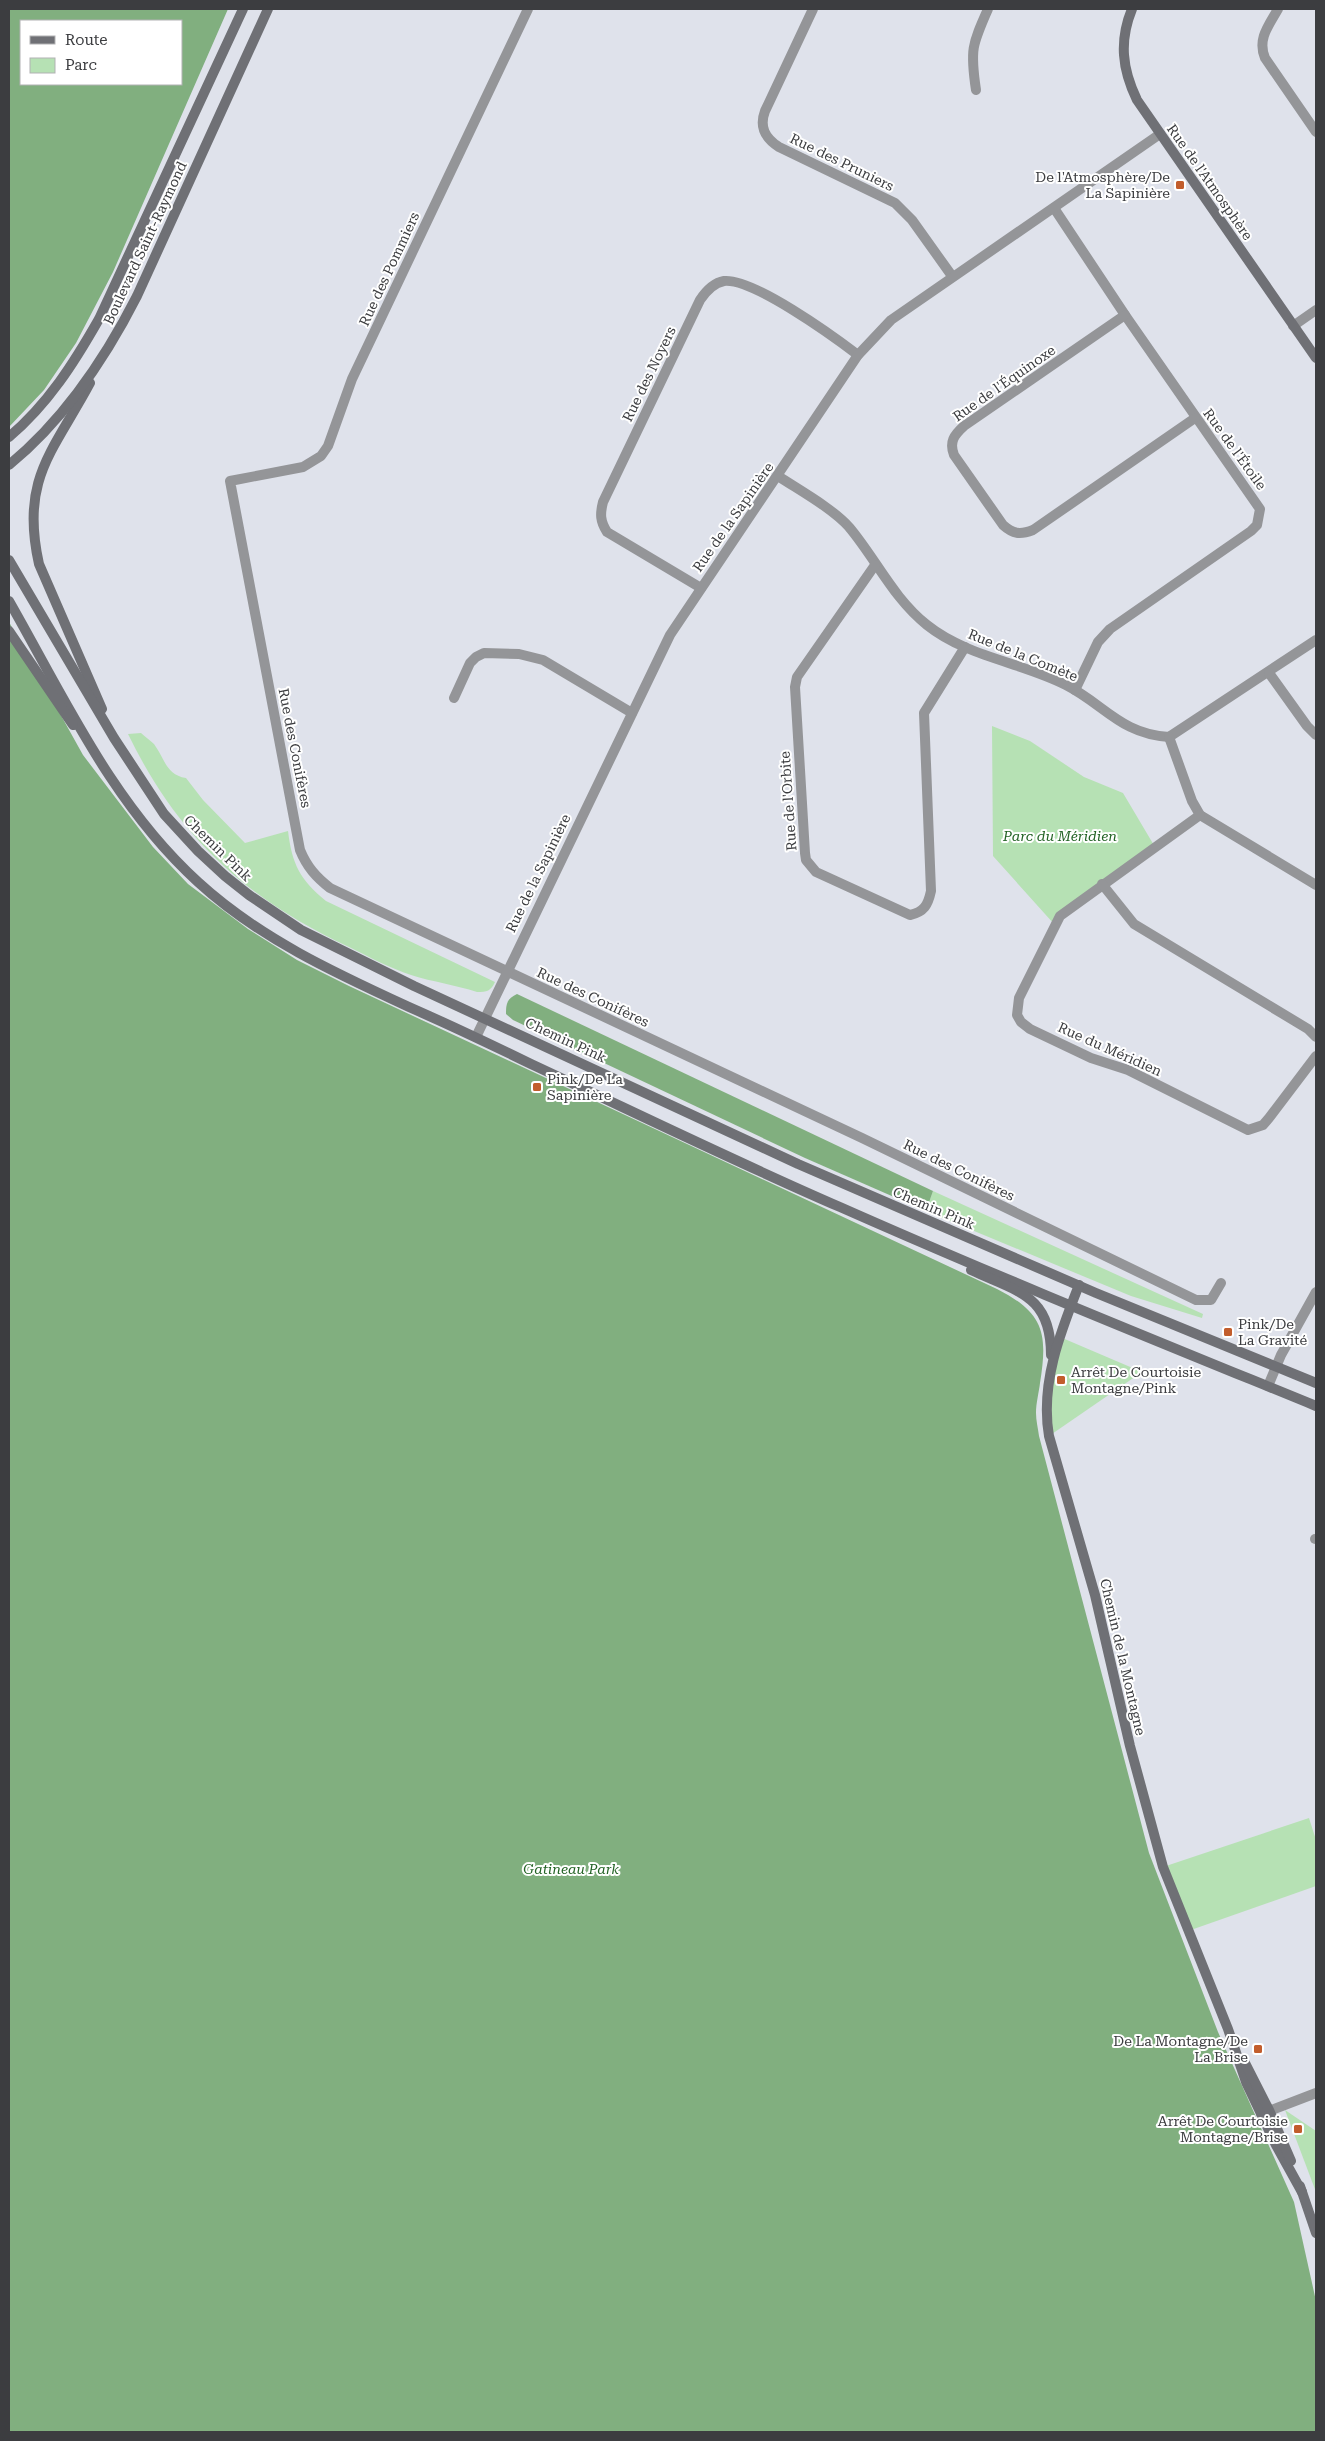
<svg xmlns="http://www.w3.org/2000/svg" width="1325" height="2441" viewBox="0 0 1325 2441" font-family="'Roboto Serif',serif">
  <rect width="100%" height="100%" fill="#dfe2eb"/>
  <!-- green -->
  <g fill="#b6e1b4">
    <polygon points="992,726 1030,741 1084,777 1123,793 1155,847 1054,924 993,856"/>
    <path d="M141 733C145 737 150 740 154 744 165 759 166 775 186 778L203 800 245 843 288 831C292 864 300 880 326 901L495 982C491 991 487 992 477 992 456 985 433 982 411 975 390 968 369 957 349 947 246 899 178 837 128 734Z"/>
    <polygon points="933,1191 1203,1314 1202,1318 1131,1296 926,1211"/>
    <polygon points="1060,1337 1142,1372 1049,1436 1046,1411"/>
    <polygon points="1309,1818 1316,1840 1316,1886 1188,1931 1163,1867"/>
    <polygon points="1285,2110 1316,2131 1316,2192"/>
  </g>
  <!-- forest -->
  <g fill="#81af7f" fill-rule="evenodd">
    <path d="M9 9H228L113 272 76 343 44 390 9 427ZM21 21H181V84H21Z"/>
    <path d="M9 622 83 755 153 847 188 884 248 929 297 960 349 986 997 1289C1044 1313 1048 1333 1040 1383 1039 1392 1036 1403 1036 1413 1036 1421 1038 1428 1039 1436L1149 1853 1218 2032 1294 2202 1316 2301V2432H9Z"/>
    <path d="M517 994 933 1191 926 1211 805 1158 513 1020 506 1014C506 1003 507 999 517 994Z"/>
  </g>
  <g fill="none" stroke-linecap="round" stroke-linejoin="round">
    <!-- street -->
    <g stroke="#949598" stroke-width="10">
      <path d="M528 9 352 379 328 446 321 456 303 467 230 481 300 850C307 867 316 877 330 888L862 1138 1196 1300H1211L1221 1283"/>
      <path d="M813 9 765 111C759 127 765 138 779 147L895 203 912 220 952 276"/>
      <path d="M1278 9C1269 25 1257 39 1265 58L1316 132"/>
      <path d="M976 90C970 50 972 45 988 9"/>
      <polyline points="1054,208 1125,315 1260,509 1257,525 1251,531 1110,629 1098,642 1075,690"/>
      <path d="M1125 315 964 426C954 435 949 442 954 455L1003 525C1013 534 1020 535 1033 530L1195 418"/>
      <polyline points="1293,326 1316,310"/>
      <path d="M778 476C799 490 832 508 849 527 876 559 893 598 927 625 967 657 1021 662 1066 685 1105 705 1121 734 1169 737L1316 640"/>
      <path d="M875 565 797 677 795 687 805 853 806 860 816 872 910 915C924 912 928 905 931 891L924 713 965 647"/>
      <path d="M701 588 607 532C600 521 600 514 603 502L700 300C706 291 713 283 724 281 753 278 833 336 858 355"/>
      <polyline points="1269,673 1307,726 1316,735"/>
      <polyline points="454,698 470,663 476,657 484,653 519,654 543,660 632,713"/>
      <polyline points="1169,737 1192,801 1200,815 1316,885"/>
      <polyline points="1200,815 1060,916 1019,998 1017,1015 1021,1022 1030,1029 1091,1058 1128,1070 1248,1130 1263,1125 1269,1118 1316,1056"/>
      <polyline points="1102,884 1134,924 1308,1029 1316,1037"/>
      <polyline points="476,1037 670,635 858,355 891,320 1160,134"/>
      <polyline points="1268,1386 1281,1355 1316,1292"/>
      <polyline points="1315,1539 1316,1539"/>
      <polyline points="1261,2114 1316,2093"/>
    </g>
    <!-- secondary -->
    <g stroke="#6f7075" stroke-width="10">
      <path d="M1132 9C1119 41 1122 69 1137 100L1316 358"/>
      <path d="M90 383C53 452 20 479 39 564L102 709"/>
      <path d="M9 437C48 404 74 363 99 319L243 9"/>
      <path d="M9 465C65 419 105 359 137 296L268 9"/>
      <polyline points="9,560 114,738 164,814 198,851 225,876 249,895 301,930 414,986 798,1164 1096,1293 1316,1383"/>
      <path d="M9 601C65 699 113 805 198 882 259 938 335 973 409 1007 450 1025 490 1044 531 1064 634 1112 736 1162 840 1207 998 1277 1157 1341 1316 1406"/>
      <polyline points="9,631 73,725"/>
      <path d="M971 1270C1018 1292 1051 1295 1051 1355"/>
      <path d="M1079 1285C1060 1333 1040 1384 1049 1436L1095 1595 1130 1746 1163 1867 1228 2029 1246 2082 1276 2145 1302 2192"/>
      <polyline points="1244,2061 1269,2110 1291,2161"/>
      <polyline points="1300,2186 1316,2233"/>
    </g>
  </g>
  <!-- markers -->
  <g fill="#c25d2c" stroke="#fff" stroke-width="2">
    <rect x="1175" y="180" width="10" height="10" rx="2.5"/>
    <rect x="532" y="1082" width="10" height="10" rx="2.5"/>
    <rect x="1223" y="1327" width="10" height="10" rx="2.5"/>
    <rect x="1056" y="1375" width="10" height="10" rx="2.5"/>
    <rect x="1253" y="2044" width="10" height="10" rx="2.5"/>
    <rect x="1293" y="2124" width="10" height="10" rx="2.5"/>
  </g>
  <g text-anchor="middle" stroke-width="4" stroke-linejoin="round" paint-order="stroke">
    <!-- street labels -->
    <g font-size="14" fill="#3c3d40" stroke="#fff">
      <text transform="translate(842 162) rotate(26)" y="5">Rue des Pruniers</text>
      <text transform="translate(1210 182) rotate(55)" y="5">Rue de l'Atmosphère</text>
      <text transform="translate(145 243) rotate(-65)" y="5">Boulevard Saint-Raymond</text>
      <text transform="translate(389 269) rotate(-65)" y="5">Rue des Pommiers</text>
      <text transform="translate(649 374) rotate(-64)" y="5">Rue des Noyers</text>
      <text transform="translate(1004 383) rotate(-35)" y="5">Rue de l'Équinoxe</text>
      <text transform="translate(1235 449) rotate(54)" y="5">Rue de l'Étoile</text>
      <text transform="translate(733 517) rotate(-55)" y="5">Rue de la Sapinière</text>
      <text transform="translate(1023 655) rotate(22)" y="5">Rue de la Comète</text>
      <text transform="translate(295 748) rotate(79)" y="5">Rue des Conifères</text>
      <text transform="translate(788 801) rotate(-94)" y="5">Rue de l'Orbite</text>
      <text transform="translate(218 848) rotate(44)" y="5">Chemin Pink</text>
      <text transform="translate(538 873) rotate(-64)" y="5">Rue de la Sapinière</text>
      <text transform="translate(593 997) rotate(25)" y="5">Rue des Conifères</text>
      <text transform="translate(566 1040) rotate(25)" y="5">Chemin Pink</text>
      <text transform="translate(1110 1049) rotate(24)" y="5">Rue du Méridien</text>
      <text transform="translate(959 1170) rotate(26)" y="5">Rue des Conifères</text>
      <text transform="translate(934 1208) rotate(23)" y="5">Chemin Pink</text>
      <text transform="translate(1123 1657) rotate(77)" y="5">Chemin de la Montagne</text>
    </g>
    <!-- poi labels -->
    <g font-size="14" fill="#3c3d40" stroke="#fff" text-anchor="end">
      <text x="1170" y="182">De l'Atmosphère/De<tspan x="1170" dy="16">La Sapinière</tspan></text>
      <text x="547" y="1084" text-anchor="start">Pink/De La<tspan x="547" dy="16">Sapinière</tspan></text>
      <text x="1238" y="1329" text-anchor="start">Pink/De<tspan x="1238" dy="16">La Gravité</tspan></text>
      <text x="1071" y="1377" text-anchor="start">Arrêt De Courtoisie<tspan x="1071" dy="16">Montagne/Pink</tspan></text>
      <text x="1248" y="2046">De La Montagne/De<tspan x="1248" dy="16">La Brise</tspan></text>
      <text x="1288" y="2126">Arrêt De Courtoisie<tspan x="1288" dy="16">Montagne/Brise</tspan></text>
    </g>
    <!-- park labels -->
    <g font-size="14" font-style="italic" fill="#226224" stroke="#fff">
      <text x="1060" y="841">Parc du Méridien</text>
      <text x="571" y="1874">Gatineau Park</text>
    </g>
  </g>
  <!-- border -->
  <rect width="1325" height="2441" fill="none" stroke="#3c3d40" stroke-width="20"/>
  <!-- legend -->
  <rect x="20" y="20" width="162" height="65" fill="#ffffff" stroke="#b1b1b3"/>
  <rect x="30" y="36" width="25" height="8" fill="#6f7075" stroke="#b1b1b3"/>
  <text x="65" y="45" font-size="15" fill="#3c3d40">Route</text>
  <rect x="30" y="58" width="25" height="15" fill="#b6e1b4" stroke="#b1b1b3"/>
  <text x="65" y="70" font-size="15" fill="#3c3d40">Parc</text>
</svg>
